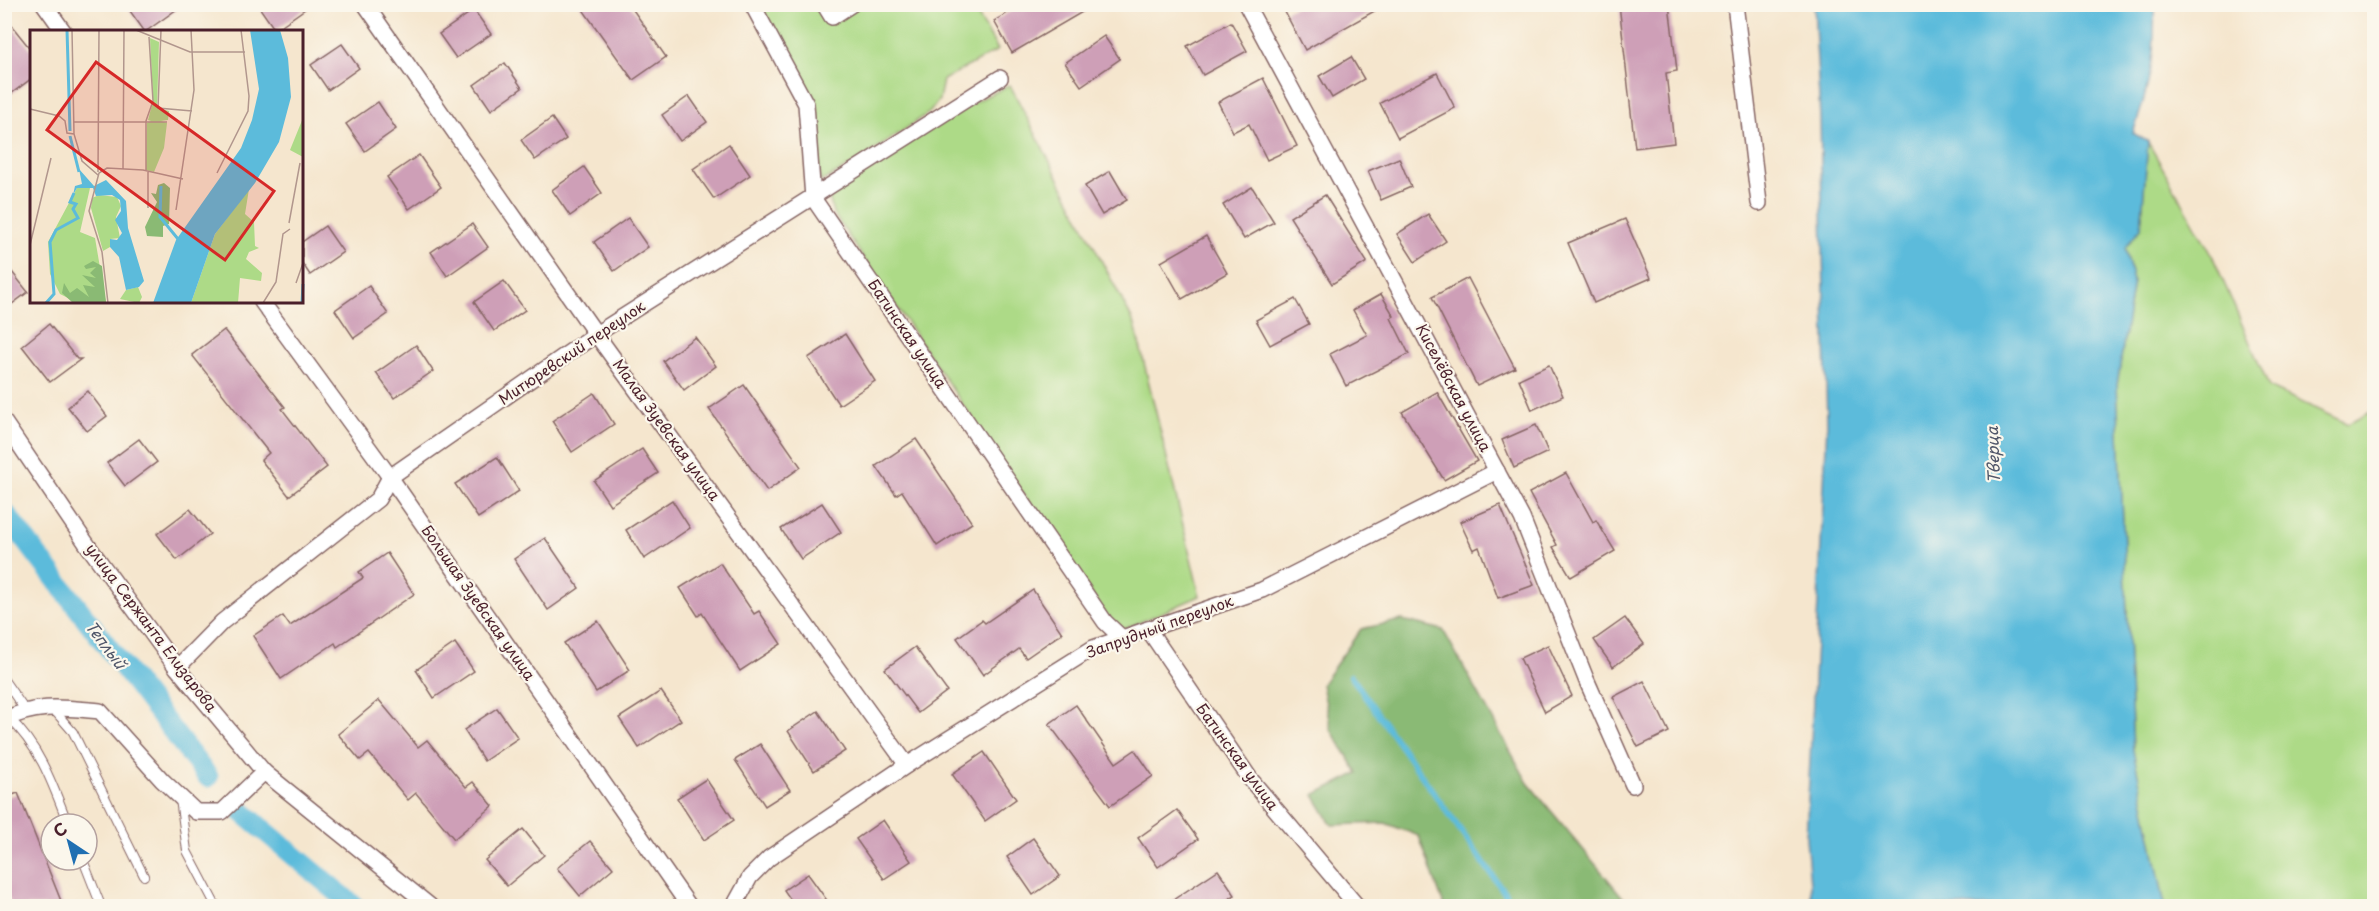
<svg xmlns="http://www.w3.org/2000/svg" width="2379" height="911" viewBox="0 0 2379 911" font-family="'Playpen Sans',sans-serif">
  <rect width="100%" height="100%" fill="#fbf7ec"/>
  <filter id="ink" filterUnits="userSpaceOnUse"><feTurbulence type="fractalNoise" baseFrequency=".0167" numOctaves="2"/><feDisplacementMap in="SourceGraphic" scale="12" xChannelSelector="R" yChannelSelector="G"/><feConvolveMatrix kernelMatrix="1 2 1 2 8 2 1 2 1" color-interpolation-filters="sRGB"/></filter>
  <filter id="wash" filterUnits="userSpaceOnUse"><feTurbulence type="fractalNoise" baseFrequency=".008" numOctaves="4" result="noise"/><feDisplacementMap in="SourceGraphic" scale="24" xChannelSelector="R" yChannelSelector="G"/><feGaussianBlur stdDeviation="1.35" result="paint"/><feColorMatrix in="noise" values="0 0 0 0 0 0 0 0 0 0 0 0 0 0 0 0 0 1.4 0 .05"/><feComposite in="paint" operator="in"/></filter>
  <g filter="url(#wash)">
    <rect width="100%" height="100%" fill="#f5e6ce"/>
    <!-- green -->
    <g fill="#adda87" stroke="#7c7c59" stroke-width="1.5">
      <polygon points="759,5 817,5 829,23 858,5 972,5 998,50 943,80 939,100 930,112 854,164 820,182 812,102"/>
      <polygon points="1010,85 1135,325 1200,596 1122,630 1108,619 833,213 828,192 951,113"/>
      <polygon points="2148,142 2212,255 2269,387 2348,424 2374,410 2374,906 2165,906 2133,751 2117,385 2133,281 2125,248 2141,228"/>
    </g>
    <!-- forest -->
    <polygon fill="#8aba74" stroke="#6a6c50" stroke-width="1.5" points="1402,620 1443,630 1528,783 1630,906 1444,906 1419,836 1385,823 1332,825 1314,795 1358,773 1331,730 1322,684 1361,629"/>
    <!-- water -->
    <path fill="#5cbbdb" stroke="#536d83" stroke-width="1.5" d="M1814 5H2154C2156 54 2150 86 2133 133L2148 142 2141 228 2125 248 2133 281 2117 385 2133 750 2165 906H1812L1806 838 1827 425 1820 118Z"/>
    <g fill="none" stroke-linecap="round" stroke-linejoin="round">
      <!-- stream -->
      <polyline stroke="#5cbbdb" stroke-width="6" points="1351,676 1514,906"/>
      <!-- canal -->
      <g stroke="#5cbbdb" stroke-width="21">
        <polyline points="4,512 208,777"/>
        <polyline points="241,811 354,906"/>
      </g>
    </g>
    <g id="blocks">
      <!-- building -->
      <g fill="#ce9fb7">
        <polygon points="125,4 184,4 145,32"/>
        <polygon points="257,4 312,4 275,30"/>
        <polygon points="579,4 629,4 666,57 633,80"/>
        <polygon points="1023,4 1096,4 1012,53 994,21"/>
        <polygon points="1299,4 1387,4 1305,50 1285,12"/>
        <polygon points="1619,4 1669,4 1677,71 1666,73 1674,143 1635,148"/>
        <polygon points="474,10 491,34 456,58 439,34"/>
        <polygon points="4,16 32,51 32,78 4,99"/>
        <polygon points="1231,22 1247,51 1203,75 1187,46"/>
        <polygon points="1104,36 1120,59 1081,86 1065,63"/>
        <polygon points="342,44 359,68 328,90 311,65"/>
        <polygon points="1351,57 1364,79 1332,98 1319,76"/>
        <polygon points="505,63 522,88 491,110 474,85"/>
        <polygon points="1437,73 1455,108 1398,138 1380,103"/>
        <polygon points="1263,78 1297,146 1267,160 1249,124 1233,132 1218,102"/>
        <polygon points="689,96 707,122 680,141 662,115"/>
        <polygon points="378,102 396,129 365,151 346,124"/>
        <polygon points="552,118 566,139 535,160 521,140"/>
        <polygon points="729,144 750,175 714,199 693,169"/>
        <polygon points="419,155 441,187 409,209 387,177"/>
        <polygon points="1399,158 1411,187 1381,200 1368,171"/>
        <polygon points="584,167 602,193 570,216 552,190"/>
        <polygon points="1110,171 1127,200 1102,215 1085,186"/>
        <polygon points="1252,187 1274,222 1244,239 1223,205"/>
        <polygon points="1325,195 1367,262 1332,284 1290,217"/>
        <polygon points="1428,214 1446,241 1415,262 1397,234"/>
        <polygon points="628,218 648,247 614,271 594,242"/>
        <polygon points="1625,219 1651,278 1594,303 1568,243"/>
        <polygon points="472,224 488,247 447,276 431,252"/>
        <polygon points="325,226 343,252 310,275 302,263 302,242"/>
        <polygon points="1206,236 1227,273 1182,299 1161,262"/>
        <polygon points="4,262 28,292 4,310"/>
        <polygon points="1468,278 1515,368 1477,386 1432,297"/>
        <polygon points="504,281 525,310 494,331 474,302"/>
        <polygon points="369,286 388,314 354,338 335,310"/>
        <polygon points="1381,294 1394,316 1391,318 1409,354 1346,386 1330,354 1367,335 1353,310"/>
        <polygon points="1295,299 1309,324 1270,345 1256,320"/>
        <polygon points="49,324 77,359 81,359 50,382 22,346"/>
        <polygon points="224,330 285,407 282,409 327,467 289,496 261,460 269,453 192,355"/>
        <polygon points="845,334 875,381 839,405 808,358"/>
        <polygon points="695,337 716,366 684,390 663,361"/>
        <polygon points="416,345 433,371 394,398 376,373"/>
        <polygon points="1549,365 1563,396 1532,410 1519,379"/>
        <polygon points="744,385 801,467 767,491 709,409"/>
        <polygon points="88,391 107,416 87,431 68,407"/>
        <polygon points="1437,392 1477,461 1444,480 1402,412"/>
        <polygon points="594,393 614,424 572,452 552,421"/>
        <polygon points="1536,425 1548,452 1514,468 1502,440"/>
        <polygon points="139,439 157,462 125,486 107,463"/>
        <polygon points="916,439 972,523 937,546 902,491 896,495 876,466"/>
        <polygon points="642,449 658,473 610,505 594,481"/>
        <polygon points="497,457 519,491 478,518 455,484"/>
        <polygon points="1566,473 1593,522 1596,520 1615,551 1571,577 1553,547 1557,545 1529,493"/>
        <polygon points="672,500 690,528 644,559 626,530"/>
        <polygon points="822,503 841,532 801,559 781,529"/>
        <polygon points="1500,505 1534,585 1498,598 1479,547 1473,550 1460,522"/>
        <polygon points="190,509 210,534 177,560 157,534"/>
        <polygon points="545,538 579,588 548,610 514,559"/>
        <polygon points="387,553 414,594 337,647 335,643 281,679 253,636 283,616 290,626 363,578 359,572"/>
        <polygon points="720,563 754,614 759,611 781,644 740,671 702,613 698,616 680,588"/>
        <polygon points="1033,590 1062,633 1026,658 1019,649 983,675 957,638 982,620 985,623"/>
        <polygon points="1625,618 1644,644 1613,667 1594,640"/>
        <polygon points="598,621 630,670 596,692 564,643"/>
        <polygon points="455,643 474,671 434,698 416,670"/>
        <polygon points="1548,645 1572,696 1545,712 1520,658"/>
        <polygon points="915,647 947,691 918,713 885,669"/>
        <polygon points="1644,681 1669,732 1638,747 1613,697"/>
        <polygon points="661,691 681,720 639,748 619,718"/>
        <polygon points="379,700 418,747 427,740 466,787 473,782 493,806 454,839 416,793 408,800 369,753 360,760 338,734"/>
        <polygon points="1076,705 1116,763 1135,750 1153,776 1110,806 1049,724"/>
        <polygon points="497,708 518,738 484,761 464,730"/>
        <polygon points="818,711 845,751 814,771 788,731"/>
        <polygon points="760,744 790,790 765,806 735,760"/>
        <polygon points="984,752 1016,799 985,821 952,774"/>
        <polygon points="706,779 734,820 704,840 677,798"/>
        <polygon points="18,793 63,906 12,906 4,888 4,798"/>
        <polygon points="1177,810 1198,839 1158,867 1138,838"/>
        <polygon points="883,820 911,861 884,879 856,839"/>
        <polygon points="523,829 544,855 507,886 485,860"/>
        <polygon points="1033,838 1060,876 1033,895 1007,857"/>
        <polygon points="590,841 613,868 580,896 557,868"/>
        <polygon points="1218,870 1235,895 1218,906 1164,906"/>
        <polygon points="808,874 831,906 795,906 784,890"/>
      </g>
    </g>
  </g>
  <g filter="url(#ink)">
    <use href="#blocks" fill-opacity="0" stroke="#866564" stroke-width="1.5"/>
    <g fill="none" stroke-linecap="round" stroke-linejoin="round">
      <!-- service casing -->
      <g stroke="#866564" stroke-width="10">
        <g id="service">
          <polyline points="4,680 25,710"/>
          <polyline points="53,709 73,732 144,876"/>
          <path d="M9 718C40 747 53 785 68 824"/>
          <polyline points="180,799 187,851 216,906"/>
          <polyline points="83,860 101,906"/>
        </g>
      </g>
      <!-- minor casing -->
      <g stroke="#866564" stroke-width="18">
        <g id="minor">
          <polyline points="44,4 64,32"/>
          <polyline points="365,4 596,334 907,765"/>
          <polyline points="752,4 806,104 813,198 1105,622 1122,638"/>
          <polyline points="824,4 832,17 852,4"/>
          <polyline points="1246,4 1522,518 1586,679 1633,785"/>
          <polyline points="1735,4 1759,203"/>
          <polyline points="262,302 390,477 689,906"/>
          <polyline points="4,422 86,543 177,668 264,772 430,906"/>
          <polyline points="1148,629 1251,780 1357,906"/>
          <polyline points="177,668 222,622 378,499 390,477 596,334 1000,78"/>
          <path d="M4 720C37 703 65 708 100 711L162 780 196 812H222L264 772"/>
          <polyline points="734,906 750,877 769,858 907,765 1093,648 1262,590 1497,471"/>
        </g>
      </g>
      <!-- service -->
      <use href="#service" stroke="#fff" stroke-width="8"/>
      <!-- minor -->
      <use href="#minor" stroke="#fff" stroke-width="15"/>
    </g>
  </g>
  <g text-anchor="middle" stroke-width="4.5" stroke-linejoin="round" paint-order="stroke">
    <!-- street labels -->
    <g font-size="15" fill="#4a1f2b" stroke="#fbf7ec">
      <text transform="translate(907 334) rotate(56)" y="5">Батинская улица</text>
      <text transform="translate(572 353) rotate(-34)" y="5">Митюревский переулок</text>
      <text transform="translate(1453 388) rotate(62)" y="5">Киселёвская улица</text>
      <text transform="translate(666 430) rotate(54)" y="5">Малая Зуевская улица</text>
      <text transform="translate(478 603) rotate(55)" y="5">Большая Зуевская улица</text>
      <text transform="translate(1160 627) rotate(-20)" y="5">Запрудный переулок</text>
      <text transform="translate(151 628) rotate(53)" y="5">улица Сержанта Елизарова</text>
      <text transform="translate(1237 757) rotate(54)" y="5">Батинская улица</text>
    </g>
    <!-- water labels -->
    <g font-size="16" font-style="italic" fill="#505669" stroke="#fbf7ec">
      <text transform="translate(1993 455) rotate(-92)" y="6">Тверца</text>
      <text transform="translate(106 645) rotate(53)" y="6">Теплый</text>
    </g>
  </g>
  <!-- overview -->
  <g transform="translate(30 30)">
    <rect width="273" height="273" fill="#f5e6ce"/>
    <path d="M120 8 129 12 127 78 139 81 138 90 131 91 137 93 134 118 124 142 116 140 117 93 121 91 118 90 123 71ZM273 88V127L260 120ZM47 158H60L50 202 65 208 76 273 44 271 30 264 20 244 18 212ZM219 159 215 184 224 192 225 216 229 218 219 222 216 229 232 243 231 251 210 248 208 273H161L185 204ZM69 165 87 167 91 176 86 187 90 208 80 209V217L73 221 61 178 62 168ZM108 257 112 267 109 273 90 269 96 260Z" fill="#adda87"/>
    <path d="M134 153 140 158 139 194 133 196V207L117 206 115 197 127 172 121 163 126 164 128 155ZM63 231 72 236 76 272 43 273 32 263 34 253 40 263 47 258 59 267 53 255 65 257 52 245 66 248 60 243 66 237 56 239 54 236Z" fill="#8aba74"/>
    <path d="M220 0H250L258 28 261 67 249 112 225 153 185 204 161 273H123L146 210 211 118 222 90 229 59ZM49 139 64 156 76 150 96 171 98 198 114 251 109 257 96 260 89 227 80 217V209L87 210 92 203 85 190 91 181 90 170 82 165 66 166 63 158H47L43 165 45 156 52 154Z" fill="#5cbbdb"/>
    <path fill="none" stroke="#5cbbdb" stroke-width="3" d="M37 0 40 101M40 106 49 142M131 156 130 187 148 209M16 273 24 264 20 212 26 200 48 188 43 179 46 174 40 172 44 163M272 273 273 254"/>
    <path fill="none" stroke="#b1968d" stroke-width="1.5" d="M42 0 44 104 52 131 68 145M106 0 160 22H215M131 0 128 78 162 81M0 79 29 86 35 91 37 103 44 104M43 92H137M93 139 94 0M116 141V91L123 71 119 7M68 142 69 0M187 143 218 81 219 66 211 0M118 178V142M146 180 164 60 161 0M259 193 270 133M0 215 21 128M266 253 273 233M78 273 72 222 59 181 69 143 77 138 113 140 153 149M233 273 246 252 253 204 260 199"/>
    <path fill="#d62828" fill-opacity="0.15" stroke="#d62828" stroke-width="3" d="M66 32 244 161 195 230 17 100Z"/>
    <rect width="273" height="273" fill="none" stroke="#4a1f2b" stroke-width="3"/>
  </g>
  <!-- margin -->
  <rect width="2379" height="911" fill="none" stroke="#fbf7ec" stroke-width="24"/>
  <!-- north arrow -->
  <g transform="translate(69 842) rotate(324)"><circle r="28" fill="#fbf7ec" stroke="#b4a19f" stroke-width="1.5"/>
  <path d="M0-4.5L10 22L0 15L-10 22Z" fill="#1f6fb2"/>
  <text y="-9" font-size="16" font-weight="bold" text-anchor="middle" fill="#4a1f2b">С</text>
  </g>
</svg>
